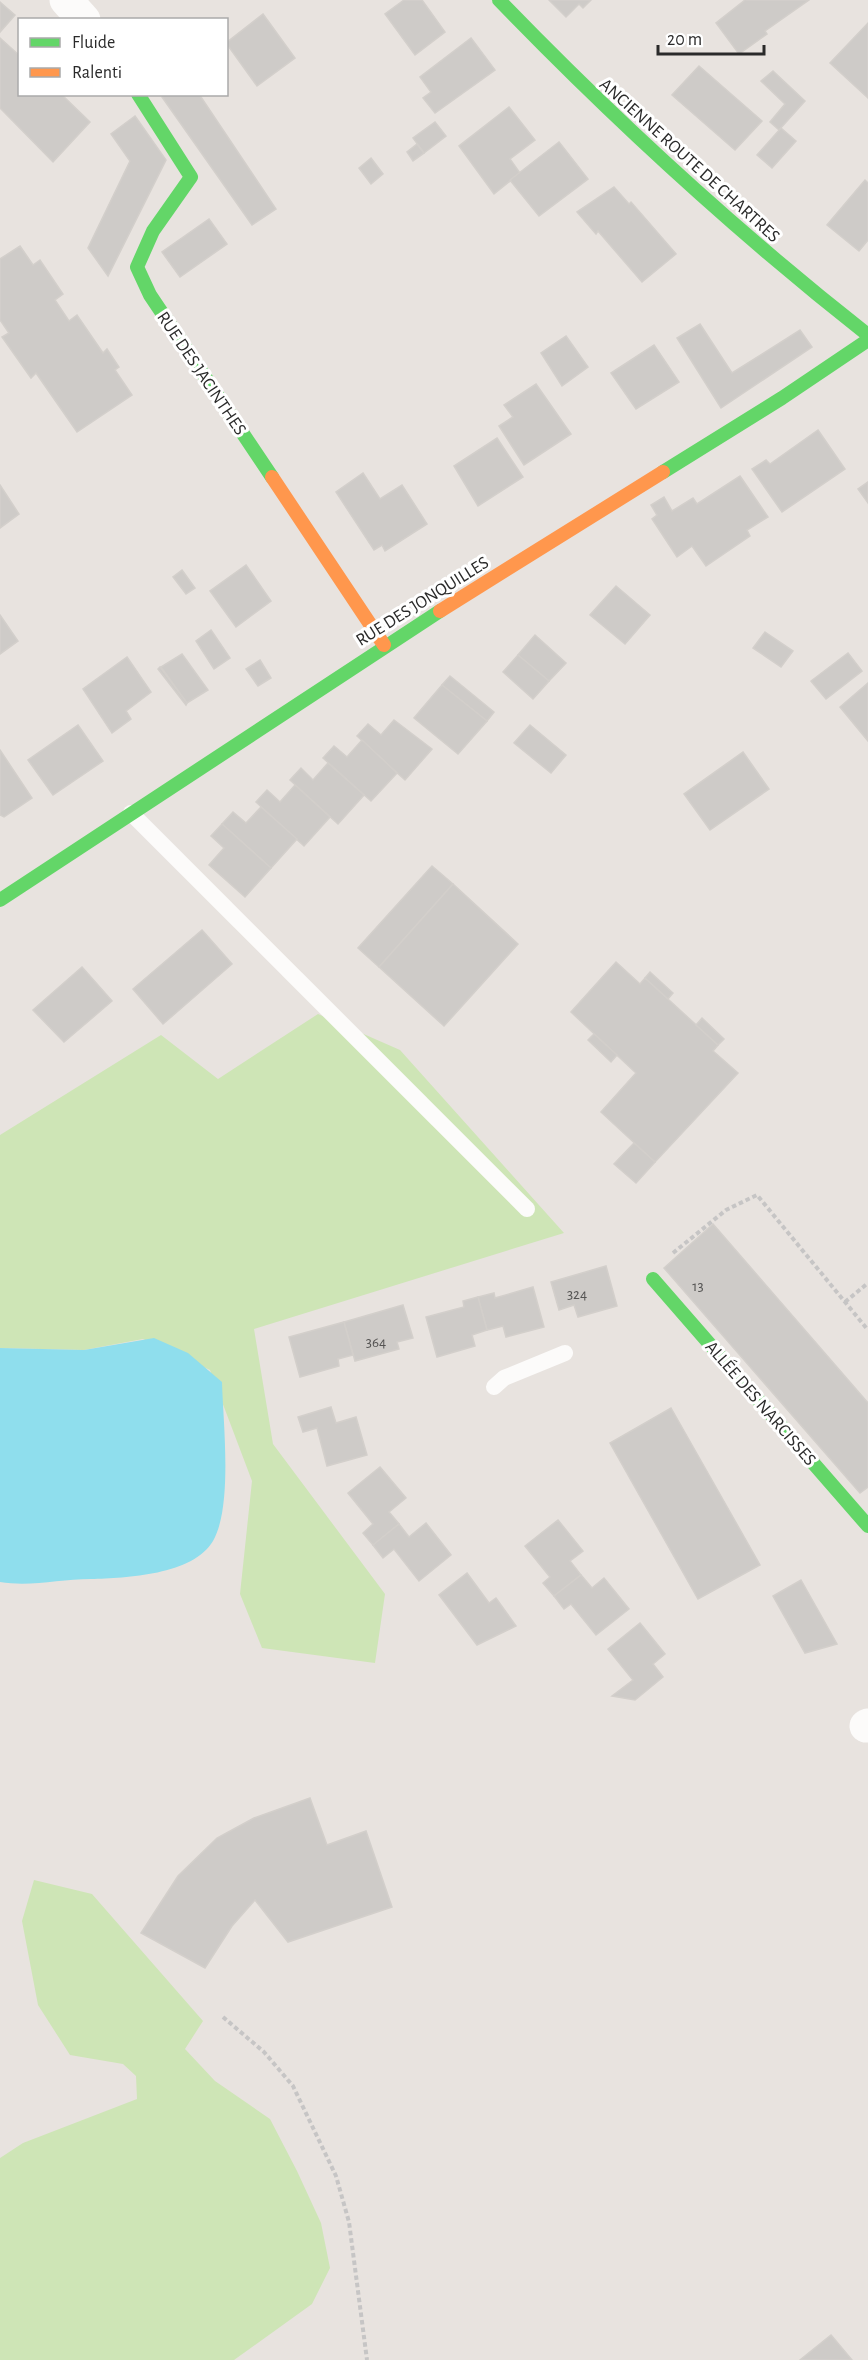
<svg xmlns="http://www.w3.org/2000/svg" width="868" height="2360" viewBox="0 0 868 2360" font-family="'Alegreya Sans',sans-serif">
  <rect width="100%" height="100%" fill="#e8e3df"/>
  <!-- green -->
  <g fill="#cee5b6">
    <polygon points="318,1014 400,1050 564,1233 254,1329 273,1444 385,1594 375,1663 262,1648 240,1594 252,1481 210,1370 143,1339 84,1350 0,1348 0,1135 161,1035 218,1079"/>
    <polygon points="34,1880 92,1894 203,2021 185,2049 215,2081 270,2119 297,2171 321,2223 330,2268 312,2304 234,2360 0,2360 0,2158 23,2143 137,2099 136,2076 123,2064 70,2055 38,2005 22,1921"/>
  </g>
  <!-- water -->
  <path fill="#8fdeed" d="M154 1338 188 1353 222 1382C223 1422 233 1506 213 1541 193 1575 126 1578 91 1579 60 1579 31 1587 0 1582V1348L84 1350Z"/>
  <!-- building -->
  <g fill="#cecbc8" stroke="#d3cfcb" stroke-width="1.5">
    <polygon points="404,0 422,0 445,32 415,55 385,14"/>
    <polygon points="549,0 591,0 583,8 579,4 566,17"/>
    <polygon points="745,0 809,0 765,31 767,34 739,54 716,23"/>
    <polygon points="0,2 15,15 0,32"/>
    <polygon points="263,14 295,58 257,86 226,43"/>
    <polygon points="868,23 868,98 830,63"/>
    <polygon points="0,38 20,56 20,94 61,94 90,122 53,162 0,108"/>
    <polygon points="471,38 495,70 435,113 423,98 431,92 420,77"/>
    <polygon points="699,66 762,121 735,150 672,95"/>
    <polygon points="773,71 805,101 779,130 770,122 785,104 761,81"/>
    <polygon points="165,94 199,94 276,209 252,225 162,97"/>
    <polygon points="509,107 535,140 510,159 520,173 494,194 459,146"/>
    <polygon points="135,116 166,160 108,276 88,248 130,161 111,134"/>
    <polygon points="435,122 446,136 424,153 413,138"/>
    <polygon points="781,128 796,141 772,168 757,155"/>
    <polygon points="559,142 588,179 539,216 510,180"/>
    <polygon points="417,144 424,153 413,161 407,152"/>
    <polygon points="371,158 383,174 371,184 359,168"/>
    <polygon points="865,180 868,183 868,240 859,251 827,225"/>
    <polygon points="614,187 629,204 631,202 676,254 642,282 598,231 596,234 577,212"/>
    <polygon points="209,219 227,244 180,277 162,252"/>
    <polygon points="20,246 33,265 40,260 63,294 55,300 69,321 77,315 103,353 107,349 119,367 115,370 132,395 77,432 36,373 31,378 2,337 9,333 0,320 0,259"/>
    <polygon points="700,324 732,373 800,330 812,347 721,408 677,338"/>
    <polygon points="566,336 588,367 562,386 541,353"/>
    <polygon points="654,345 679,382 636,409 611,373"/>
    <polygon points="536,384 571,434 524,465 499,426 513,417 504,405"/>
    <polygon points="818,430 845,469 782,512 752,469 766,460 770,464"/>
    <polygon points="497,438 523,477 478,506 454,466"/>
    <polygon points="363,473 380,499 402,485 427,524 385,551 382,545 374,550 336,492"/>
    <polygon points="740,476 768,517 747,530 750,536 706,566 692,546 677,557 652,519 657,515 651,505 664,497 672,511 693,498 697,504"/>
    <polygon points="868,482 868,503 858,489"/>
    <polygon points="0,485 19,514 0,528"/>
    <polygon points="246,565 271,601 236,627 210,591"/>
    <polygon points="182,570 195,588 186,594 173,577"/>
    <polygon points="616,586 650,615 625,644 590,615"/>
    <polygon points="0,615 18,641 0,654"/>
    <polygon points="211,630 230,658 214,669 196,641"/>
    <polygon points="765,632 793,651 781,667 753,648"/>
    <polygon points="535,635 566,663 549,681 518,655"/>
    <polygon points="848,653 862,671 826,699 811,681"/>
    <polygon points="182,654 208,690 187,703 161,667"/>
    <polygon points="518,655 549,681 533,699 503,672"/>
    <polygon points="127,657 151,692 126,711 131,719 112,733 83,689"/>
    <polygon points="260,660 271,678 258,686 246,669"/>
    <polygon points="160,667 187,703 186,705 158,669"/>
    <polygon points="450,676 494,712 487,721 442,685"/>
    <polygon points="868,683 868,741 840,707"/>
    <polygon points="442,685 487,721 458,754 414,718"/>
    <polygon points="394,720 432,749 405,780 357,736 368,724 381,735"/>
    <polygon points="78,725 103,761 53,795 28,760"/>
    <polygon points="530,725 566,755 551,773 514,743"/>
    <polygon points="362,740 397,773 371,801 323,758 334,746 347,757"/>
    <polygon points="0,750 32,798 4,817 0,815"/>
    <polygon points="743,752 769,789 710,830 684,794"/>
    <polygon points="328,763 364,795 338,824 290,780 301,768 313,780"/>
    <polygon points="295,785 330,817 304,846 256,802 267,790 280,802"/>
    <polygon points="261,807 297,839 271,868 222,824 233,812 246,823"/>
    <polygon points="222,824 271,868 245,897 209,865 224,848 211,836"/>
    <polygon points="432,866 453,884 379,967 358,948"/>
    <polygon points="453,884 518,944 444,1026 379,967"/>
    <polygon points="202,930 232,964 163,1024 133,989"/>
    <polygon points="616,962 640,984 645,978 718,1045 713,1051 738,1073 655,1162 601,1112 636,1073 571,1012"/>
    <polygon points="82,967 112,1001 64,1042 33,1010"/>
    <polygon points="650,972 673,993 668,999 645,978"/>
    <polygon points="702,1018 724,1039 718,1045 696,1025"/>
    <polygon points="594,1034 617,1055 611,1062 588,1040"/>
    <polygon points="634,1143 655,1162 636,1183 614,1164"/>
    <polygon points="713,1224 868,1403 868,1487 860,1493 664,1268"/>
    <polygon points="606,1266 617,1306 578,1317 574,1305 559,1310 551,1282"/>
    <polygon points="533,1287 544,1327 506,1337 503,1326 487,1330 478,1297 494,1293 495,1298"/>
    <polygon points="478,1297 487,1330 472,1335 475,1346 437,1357 426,1317 464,1307 463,1301"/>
    <polygon points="403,1305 413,1338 397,1342 399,1349 355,1361 344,1322"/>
    <polygon points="344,1322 353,1355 338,1359 339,1366 300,1377 289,1337"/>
    <polygon points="331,1407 336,1423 356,1417 367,1455 327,1466 317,1428 303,1432 298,1417"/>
    <polygon points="671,1408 760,1565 698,1599 610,1443"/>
    <polygon points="380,1467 406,1498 389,1512 399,1524 373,1545 363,1533 373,1524 348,1493"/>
    <polygon points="558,1520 583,1551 570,1561 581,1575 554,1596 543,1583 550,1577 525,1546"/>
    <polygon points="426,1523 451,1555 419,1581 394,1549 383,1558 373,1545 399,1524 409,1537"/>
    <polygon points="467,1573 489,1603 496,1598 516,1626 477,1645 439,1595"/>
    <polygon points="581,1575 592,1588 604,1578 629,1609 596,1635 571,1604 564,1609 554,1596"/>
    <polygon points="801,1580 837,1644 805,1653 773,1596"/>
    <polygon points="640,1623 665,1654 653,1664 663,1677 635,1700 612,1696 633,1680 608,1649"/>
    <polygon points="310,1798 327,1845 366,1831 392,1907 288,1942 255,1900 232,1926 205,1968 141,1933 178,1876 217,1838 254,1818"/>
    <polygon points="831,2335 852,2360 800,2360"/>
  </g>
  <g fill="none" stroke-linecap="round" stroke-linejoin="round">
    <!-- path -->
    <g stroke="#c6c5c5" stroke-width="4" stroke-dasharray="4.5 3" stroke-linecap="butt">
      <polyline points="673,1253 726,1210 757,1195 868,1330"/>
      <polyline points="845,1302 868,1283"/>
      <polyline points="223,2017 264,2052 293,2086 336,2176 349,2222 367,2360"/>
    </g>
    <!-- lane -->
    <g stroke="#fcfbfa" stroke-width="16">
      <polyline points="131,813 527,1209"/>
      <polyline points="494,1387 504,1378 565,1353"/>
    </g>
    <!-- street -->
    <g stroke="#fcfbfa" stroke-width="33">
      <polyline points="66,0 84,20"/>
      <polyline points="866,1726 868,1725"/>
    </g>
    <!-- fast -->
    <g stroke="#63d668" stroke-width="14">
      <path d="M499 0C615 120 737 232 868 335"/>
      <polyline points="138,94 191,177 153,231 137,267 150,295 272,477"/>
      <polyline points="663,472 782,398 868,340"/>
      <polyline points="0,900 440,611"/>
      <polyline points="653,1279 868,1526"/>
    </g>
    <!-- slow -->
    <g stroke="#ff974d" stroke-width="14">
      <polyline points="272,477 384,645"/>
      <polyline points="440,611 663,472"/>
    </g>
  </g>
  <g text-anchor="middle" stroke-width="6" stroke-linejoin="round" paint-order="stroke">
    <!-- number labels -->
    <g font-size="15" fill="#545352">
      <text x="698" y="1291">13</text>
      <text x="577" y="1299">324</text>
      <text x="376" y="1347">364</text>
    </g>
    <!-- street labels -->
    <g font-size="18" fill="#2a2a2a" stroke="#fff">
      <text transform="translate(690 160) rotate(42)" y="6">ANCIENNE ROUTE DE CHARTRES</text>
      <text transform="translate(202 373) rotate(56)" y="6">RUE DES JACINTHES</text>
      <text transform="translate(422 601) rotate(-32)" y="6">RUE DES JONQUILLES</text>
      <text transform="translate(761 1403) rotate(49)" y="6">ALLÉE DES NARCISSES</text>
    </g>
  </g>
  <!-- legend -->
  <rect x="18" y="18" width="210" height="78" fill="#ffffff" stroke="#aaaaaa" stroke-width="1.5"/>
  <rect x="30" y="38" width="30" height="9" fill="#63d668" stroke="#aaaaaa" stroke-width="1.5"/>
  <text x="72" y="48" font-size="18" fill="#2a2a2a">Fluide</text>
  <rect x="30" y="68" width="30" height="9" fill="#ff974d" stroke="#aaaaaa" stroke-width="1.5"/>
  <text x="72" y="78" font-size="18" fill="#2a2a2a">Ralenti</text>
  <!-- scale -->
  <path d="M658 45v9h106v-9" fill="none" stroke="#2a2a2a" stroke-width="3"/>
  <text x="667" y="45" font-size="18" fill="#2a2a2a" stroke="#ffffff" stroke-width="4.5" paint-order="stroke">20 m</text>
</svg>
